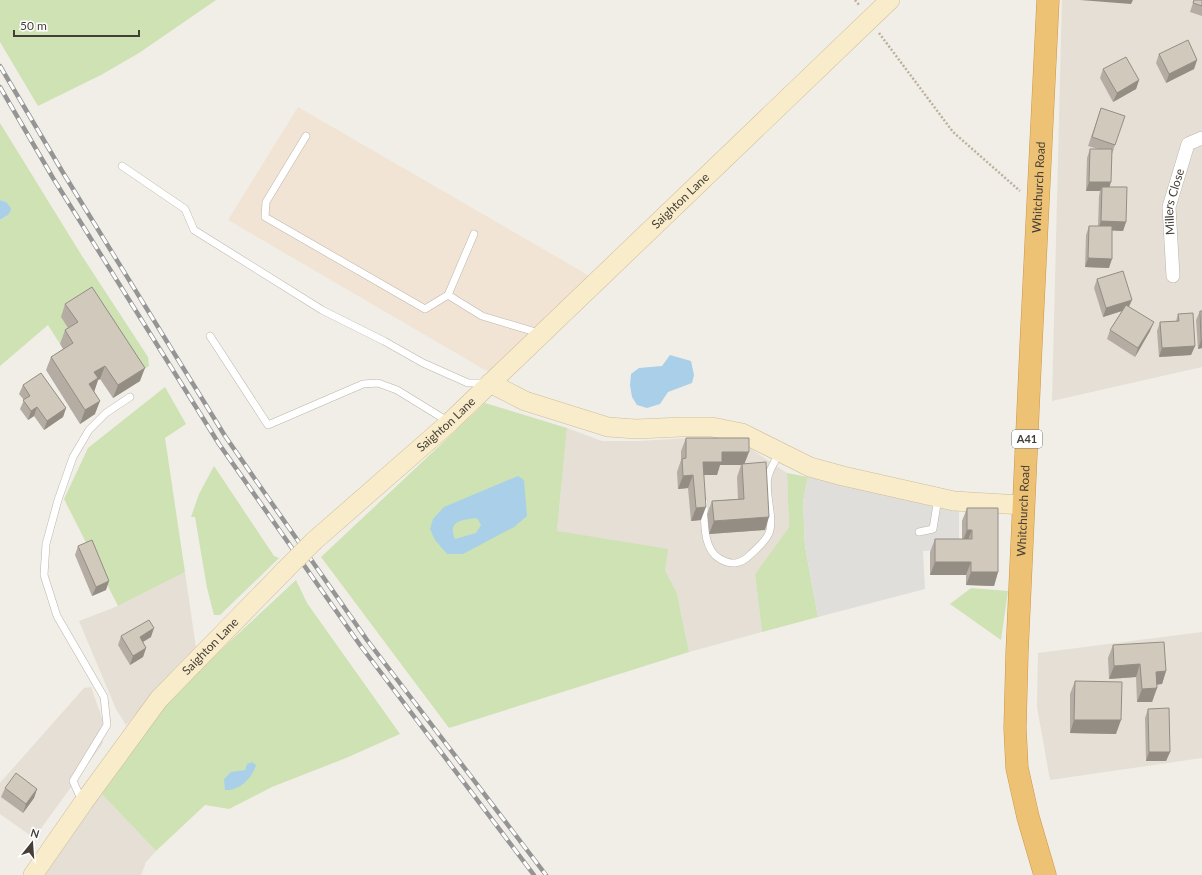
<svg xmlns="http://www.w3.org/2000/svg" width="1202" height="875" viewBox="0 0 1202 875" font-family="Lato,sans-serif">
  <rect width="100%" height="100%" fill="#f1eee7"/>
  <!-- residential -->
  <g fill="#e5dfd5">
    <polygon points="1062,0 1202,0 1202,367 1052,401"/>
    <polygon points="567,428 602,441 638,441 689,438 719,440 751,449 787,473 789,527 755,574 762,632 689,652 677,593 665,570 557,531"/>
    <polygon points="185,572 196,648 126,725 116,709 79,621 118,606"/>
    <polygon points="1202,632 1202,758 1050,780 1037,707 1038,653"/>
    <polygon points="91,687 103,721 103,743 34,838 0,814 0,783 84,688"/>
    <polygon points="100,792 156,851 146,862 141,875 45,875"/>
  </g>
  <!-- commercial -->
  <polygon fill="#f1e4d4" points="298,107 581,271 597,281 497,377 228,220"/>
  <!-- green -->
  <g fill="#cee2b4">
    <polygon points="0,0 216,0 139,53 101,75 38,106 0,42"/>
    <polygon points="0,123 82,256 148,357 149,366 135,374 73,335 60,344 48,325 0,366 0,220 7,216 6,202 0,200"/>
    <polygon points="165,387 186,424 165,438 185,572 118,606 64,499 88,448"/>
    <polygon points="485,403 567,428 557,531 668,549 665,570 677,593 689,652 449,728 321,557"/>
    <polygon points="214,466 274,556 279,558 220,615 214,615 207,588 195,517 191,517 199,494"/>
    <polygon points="787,473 808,477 803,502 805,546 818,617 762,632 755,574 789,527"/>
    <polygon points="296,580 307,603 400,734 346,758 272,787 229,809 205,805 156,851 100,792 158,714 198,671"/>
    <polygon points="971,588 1008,591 1001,640 950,604"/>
  </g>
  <!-- parking -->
  <polygon fill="#e0dedb" points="808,477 929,503 959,506 959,549 923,551 925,589 818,617 805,546 803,502"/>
  <!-- water -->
  <g fill="#a9d0e8" fill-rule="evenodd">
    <path d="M0 200 6 202 11 208C11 214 5 217 0 220Z"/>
    <polygon points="670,355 691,361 694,375 692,383 668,392 660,404 647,408 637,405 632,397 630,385 631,374 639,368 662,366"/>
    <path d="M518 476 524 480 527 516 514 527 463 554H447L435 540 430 529 433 519 444 507ZM477 518 481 525 476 533 455 539C447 520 463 520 477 518Z"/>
    <path d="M252 762 256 765C252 779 239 791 225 790L224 779 231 772 245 770 247 764Z"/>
  </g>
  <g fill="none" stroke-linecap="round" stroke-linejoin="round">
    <!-- lane casing -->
    <g stroke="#bcb5aa" stroke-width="8">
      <g id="lane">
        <polyline points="306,136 266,202 265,217 425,309 448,295"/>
        <polyline points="122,166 185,209 194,230 322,310 384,341 423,363 468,383 486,383"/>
        <polyline points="474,234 448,295 482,316 539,333"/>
        <polyline points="210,336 268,425 363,384 378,383 397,390 449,422"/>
        <path d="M704 502C705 520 702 549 720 559 731 565 740 565 750 555 756 549 764 543 768 535 776 522 764 493 768 477 770 468 776 460 780 452"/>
        <polyline points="919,532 933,529 938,498"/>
        <polyline points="82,801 73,781 107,725 104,697 57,616 44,575 46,544 58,500 73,457 89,430 106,413 130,397"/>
      </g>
    </g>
    <!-- street casing -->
    <g stroke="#bcb5aa" stroke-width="14">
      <g id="street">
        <path id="s1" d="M1173 276 1169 207 1188 144 1202 138"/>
      </g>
    </g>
    <!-- secondary casing -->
    <g stroke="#ccbe9b" stroke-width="20">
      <g id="secondary">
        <polyline points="490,383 525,401 608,427 636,429 682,427 712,427 742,433 810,467 843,476 954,501 1024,505"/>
        <path id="s2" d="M314 541 450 422 890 0"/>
        <path id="s3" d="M33 875 83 803 159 699 285 570"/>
      </g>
    </g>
    <!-- highway casing -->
    <g stroke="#cc9746" stroke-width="23">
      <g id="highway">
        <path id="s4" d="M1045 875 1028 817 1017 768 1015 728 1017 653 1031 345 1048 0"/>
      </g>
    </g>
    <!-- path -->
    <g stroke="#bcb09d" stroke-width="2.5" stroke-dasharray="2 2" stroke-linecap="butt">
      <polyline points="855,0 860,6"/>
      <polyline points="879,33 953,132 1020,191"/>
    </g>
    <!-- lane -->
    <use href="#lane" stroke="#fff" stroke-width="7"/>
    <!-- street -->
    <use href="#street" stroke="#fff" stroke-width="13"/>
    <!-- secondary -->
    <use href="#secondary" stroke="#f9ecca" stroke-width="19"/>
    <!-- highway -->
    <use href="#highway" stroke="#eec275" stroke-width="22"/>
    <!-- rail casing -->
    <g stroke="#959595" stroke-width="4.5">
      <g id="rail">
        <polyline points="0,66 62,171 225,436 367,640 546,875"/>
        <polyline points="0,87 53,178 219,444 360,645 534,875"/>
      </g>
    </g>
    <!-- rail -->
    <use href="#rail" stroke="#fff" stroke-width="3" stroke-dasharray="9" stroke-linecap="butt"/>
    <!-- secondary-bridge casing -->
    <g stroke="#ccbe9b" stroke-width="20" stroke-linecap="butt">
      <polyline id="secondary-bridge" points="285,570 314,541"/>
    </g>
    <!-- secondary-bridge -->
    <use href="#secondary-bridge" stroke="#f9ecca" stroke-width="19"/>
  </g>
  <!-- wall -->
  <g fill="#b5ada3">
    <polygon points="1194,0 1202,0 1202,16 1190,12"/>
    <polygon points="1159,54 1197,60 1194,69 1166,83 1156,63"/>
    <polygon points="1103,69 1139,80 1136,89 1113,102 1100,78"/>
    <polygon points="1101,108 1115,145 1112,154 1110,187 1126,222 1123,231 1112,230 1109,268 1085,267 1086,235 1089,226 1098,226 1099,196 1100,191 1086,191 1087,158 1090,149 1098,149 1088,146"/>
    <polygon points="1097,279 1129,307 1150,331 1135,357 1107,339 1110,330 1122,311 1103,317 1094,288"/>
    <polygon points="65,304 140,381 113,398 100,379 98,380 94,392 95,414 80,424 46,370 51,357 63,349 60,344 65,330 68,328 61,317"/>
    <polygon points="1200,311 1202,311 1202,348 1198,349 1196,320"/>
    <polygon points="1178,314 1195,346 1191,355 1159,357 1157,331 1160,322 1176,321"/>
    <polygon points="23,385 66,408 63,417 44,430 34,416 28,420 20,409 24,400 19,394"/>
    <polygon points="686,438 744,463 765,530 709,534 707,514 712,501 738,499 737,477 741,465 720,465 717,475 704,475 701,520 691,521 688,488 678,489 677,472 681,460 681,451"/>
    <polygon points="967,508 998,572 994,586 966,585 966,575 930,575 930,552 935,539 962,539 962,521"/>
    <polygon points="78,546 106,590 92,596 75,555"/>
    <polygon points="121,636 151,637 143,642 146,648 143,657 130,665 118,645"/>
    <polygon points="1113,645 1166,671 1162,684 1156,685 1157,688 1152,702 1137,702 1136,677 1109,679 1108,658"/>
    <polygon points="1075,681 1116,734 1070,733 1070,694"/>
    <polygon points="1148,709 1170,752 1166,761 1146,761 1145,718"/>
    <polygon points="5,788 37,789 34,798 23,813 1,797"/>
  </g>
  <!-- shaded-wall -->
  <g fill="#938d84">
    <polygon points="1081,0 1133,0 1131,4 1080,0"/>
    <polygon points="1197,60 1194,69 1166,83 1169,74"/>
    <polygon points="1139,80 1136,89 1113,102 1117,93"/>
    <polygon points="1089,182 1111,182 1108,191 1102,187 1100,191 1086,191"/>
    <polygon points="1101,221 1126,222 1123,231 1098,230"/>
    <polygon points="1088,258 1112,259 1109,268 1085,267"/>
    <polygon points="1132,300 1128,309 1103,317 1106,308"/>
    <polygon points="1154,322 1150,331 1135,357 1138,348"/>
    <polygon points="1201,340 1202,340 1202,348 1198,349"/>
    <polygon points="1195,346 1191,355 1159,357 1162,348"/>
    <polygon points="105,366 100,379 98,380 94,392 89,384 94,372"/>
    <polygon points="145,368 140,381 113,398 118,385"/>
    <polygon points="100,401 95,414 80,424 85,410"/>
    <polygon points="37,407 34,416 28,420 31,411"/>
    <polygon points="66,408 63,417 44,430 47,421"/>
    <polygon points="722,452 749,452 744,465 742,464 741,465 720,465 717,475 698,475 703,462"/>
    <polygon points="693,475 688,488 678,489 683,476"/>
    <polygon points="706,507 701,520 691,521 696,508"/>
    <polygon points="769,517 765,530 709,534 714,521"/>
    <polygon points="967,530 972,530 967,543 962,543"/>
    <polygon points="935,562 971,562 966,575 930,575"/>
    <polygon points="971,572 998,572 994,586 966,585"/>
    <polygon points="109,581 106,590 92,596 96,587"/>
    <polygon points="154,628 151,637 136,646 140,637"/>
    <polygon points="146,648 143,657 130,665 133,656"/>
    <polygon points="1140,664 1136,677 1109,679 1114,666"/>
    <polygon points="1166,671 1162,684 1151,685 1156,672"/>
    <polygon points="1157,688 1152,702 1137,702 1142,689"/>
    <polygon points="1074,720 1121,720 1116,734 1070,733"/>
    <polygon points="1149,752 1170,752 1166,761 1146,761"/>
    <polygon points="37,789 34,798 23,813 26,804"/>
  </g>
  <!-- building -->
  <g fill="#d2c9bd" stroke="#938d84">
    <polygon points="1194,0 1202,0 1202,6 1193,3"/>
    <polygon points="1188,40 1197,60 1169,74 1159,54"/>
    <polygon points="1126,57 1139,80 1117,93 1103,69"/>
    <polygon points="1101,108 1125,116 1115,145 1092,137"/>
    <polygon points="1090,149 1112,149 1111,182 1089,182"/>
    <polygon points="1102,187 1127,187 1126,222 1101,221"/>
    <polygon points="1089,226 1112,226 1112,259 1088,258"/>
    <polygon points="1123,271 1132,300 1106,308 1097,279"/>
    <polygon points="92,287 145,368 118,385 105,366 94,372 98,378 89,384 100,401 85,410 51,357 73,343 65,330 78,322 65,304"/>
    <polygon points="1126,305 1154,322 1138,348 1110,330"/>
    <polygon points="1200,311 1202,311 1202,340 1201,340"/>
    <polygon points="1193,313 1195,346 1162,348 1160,322 1179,321 1178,314"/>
    <polygon points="41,373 66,408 47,421 37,407 31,411 23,400 30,396 23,385"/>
    <polygon points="686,438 749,438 749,452 722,452 722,462 703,462 706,507 696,508 693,475 683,476 682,459 686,458"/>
    <polygon points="766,462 769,517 714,521 712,501 744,499 742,464"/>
    <polygon points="967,508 998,508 998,572 971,572 971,562 935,562 935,539 972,539 972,530 967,530"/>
    <polygon points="92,540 109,581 96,587 78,546"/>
    <polygon points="149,620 154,628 140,637 146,648 133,656 121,636"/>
    <polygon points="1164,642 1166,671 1156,672 1157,688 1142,689 1140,664 1114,666 1113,645"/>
    <polygon points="1075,681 1122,682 1121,720 1074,720"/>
    <polygon points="1169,708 1170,752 1149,752 1148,709"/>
    <polygon points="16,773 37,789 26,804 5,788"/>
  </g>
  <g text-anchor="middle" stroke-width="3" stroke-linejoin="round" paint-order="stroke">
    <!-- shield labels -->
    <rect fill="#fff" stroke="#7c7873" stroke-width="1" x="1012" y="430" width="30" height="18" rx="3"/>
    <g font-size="11" font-weight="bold" fill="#443e37">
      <text x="1027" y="443">A41</text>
    </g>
    <!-- street labels -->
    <g font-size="12" fill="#443e37" stroke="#fff">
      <text dy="4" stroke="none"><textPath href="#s4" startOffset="692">Whitchurch Road</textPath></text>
      <text dy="4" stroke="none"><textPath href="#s2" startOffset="500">Saighton Lane</textPath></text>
      <text dy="4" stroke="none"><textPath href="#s1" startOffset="75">Millers Close</textPath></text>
      <text dy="4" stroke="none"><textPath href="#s2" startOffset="176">Saighton Lane</textPath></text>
      <text dy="4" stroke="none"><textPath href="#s4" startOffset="368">Whitchurch Road</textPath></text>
      <text dy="4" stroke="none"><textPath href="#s3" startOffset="290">Saighton Lane</textPath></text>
    </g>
  </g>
  <!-- north arrow -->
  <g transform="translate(32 843) rotate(17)" stroke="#ffffff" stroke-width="3" paint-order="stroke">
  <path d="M0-3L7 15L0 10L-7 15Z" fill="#443e37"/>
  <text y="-6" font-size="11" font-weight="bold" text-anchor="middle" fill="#443e37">N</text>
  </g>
  <!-- scale -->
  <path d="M14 30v6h125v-6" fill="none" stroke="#443e37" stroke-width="2"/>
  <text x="20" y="30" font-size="12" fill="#443e37" stroke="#ffffff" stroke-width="3" paint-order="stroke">50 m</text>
</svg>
